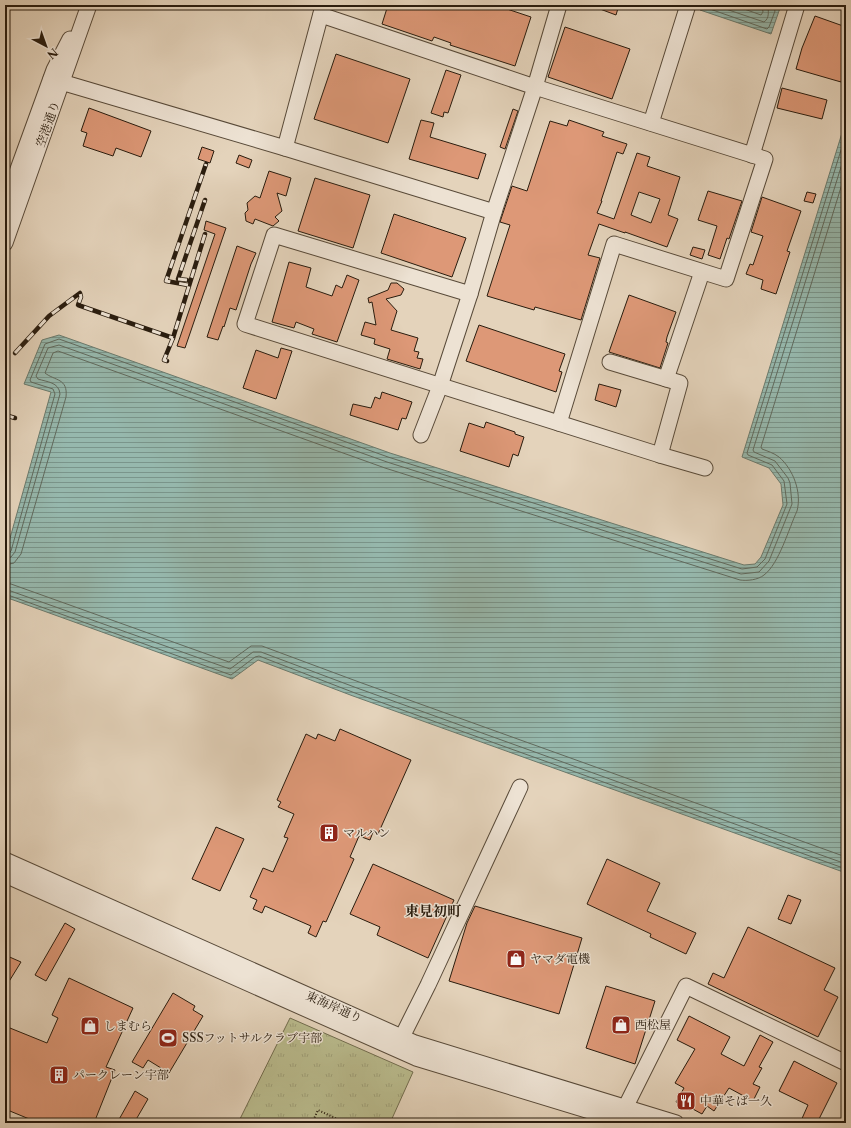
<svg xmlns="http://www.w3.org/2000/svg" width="851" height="1128" viewBox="0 0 851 1128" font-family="'Libre Caslon Text','Noto Serif JP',serif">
  <defs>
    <pattern id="park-tufts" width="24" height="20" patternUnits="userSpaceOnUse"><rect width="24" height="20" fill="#b9bb8d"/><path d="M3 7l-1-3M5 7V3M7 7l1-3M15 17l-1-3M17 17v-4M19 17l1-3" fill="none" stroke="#9fa078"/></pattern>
    <pattern id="water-rules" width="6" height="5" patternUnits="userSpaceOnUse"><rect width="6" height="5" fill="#96b8ad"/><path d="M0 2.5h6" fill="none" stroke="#7a958b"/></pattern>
  </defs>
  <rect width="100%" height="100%" fill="#e4d3bb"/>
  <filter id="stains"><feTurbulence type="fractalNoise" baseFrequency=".005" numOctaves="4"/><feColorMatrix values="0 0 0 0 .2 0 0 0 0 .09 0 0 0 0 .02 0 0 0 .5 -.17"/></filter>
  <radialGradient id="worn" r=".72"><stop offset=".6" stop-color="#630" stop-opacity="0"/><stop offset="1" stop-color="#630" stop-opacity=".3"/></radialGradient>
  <!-- park -->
  <polygon fill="url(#park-tufts)" stroke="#716c4e" points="290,1018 413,1072 390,1123 238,1123"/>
  <!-- water -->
  <g fill="url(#water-rules)" stroke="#6a7a6d">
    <polygon points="702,5 772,5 780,8 771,34 700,10"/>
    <polygon points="846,120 846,873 353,696 258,660 232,679 5,597 5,556 51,392 24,384 42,340 59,335 390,453 744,565 755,564 761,557 783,505 781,484 769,468 742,457"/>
  </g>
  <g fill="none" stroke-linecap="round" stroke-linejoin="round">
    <!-- shore -->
    <g stroke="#606a5e" stroke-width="1">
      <polyline points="706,5 707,8 767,29 769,27 775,11 773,5"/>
      <path d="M714 5 764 22C770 18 768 11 768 5"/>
      <polyline points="733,5 761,15 763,12 762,5"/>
      <polyline points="5,554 9,553 11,551 55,394 53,389 31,382 30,380 45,344 59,339 388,457 742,569 757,567 765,559 787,504 784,481 772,465 748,455 747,453 846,134"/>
      <path d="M5 559 11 557 15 552 60 394C59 382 47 382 38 379L36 376 48 348 59 345 387 462 741 574 759 572 769 561 792 504 790 483 788 478 775 461 754 452 753 450 846 151"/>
      <path d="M5 565 14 563 21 554 66 397C68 378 55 381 45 373L53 353 58 351 385 468 740 580C747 581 758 580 764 575 779 564 789 528 797 511 802 492 793 469 779 457 774 453 767 451 762 449L761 447 846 171"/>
      <polyline points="5,583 11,584 229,662 251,646 262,646 359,682 846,857"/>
      <polyline points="5,589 230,669 253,652 261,652 357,688 846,864"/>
      <polyline points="5,594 231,675 255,657 259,656 355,693 846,869"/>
    </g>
  </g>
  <!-- building -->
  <g fill="#dd9877" stroke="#291c0e" fill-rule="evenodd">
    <polygon points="388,5 495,5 531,17 515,66 450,45 451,43 434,37 432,41 382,24"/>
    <polygon points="592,5 619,5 616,15 592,6"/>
    <polygon points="815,16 846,27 846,64 841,82 796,69 802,48"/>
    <polygon points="565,27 630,49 612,99 548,77"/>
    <polygon points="336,54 410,79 388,143 314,119"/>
    <polygon points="446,70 461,75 448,113 444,112 443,117 431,113"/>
    <polygon points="782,88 827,100 822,119 777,108"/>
    <polygon points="89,108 151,131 141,157 116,148 113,156 83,146 87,133 81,131"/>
    <polygon points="513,109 518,111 505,149 500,147"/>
    <polygon points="421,120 434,123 430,137 486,154 478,179 409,159"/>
    <path d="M569 120 604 132 602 136 627 144 623 154 617 152 601 201H602L597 213 614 219 637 153 650 157 647 166 680 177 668 215 678 219 667 247 625 232V233L599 224 588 255 600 258 581 320 535 307 534 310 487 296 510 225 500 222 512 186 527 191 550 121 567 126ZM639 192 660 199 651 223 631 215Z"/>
    <polygon points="202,147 214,151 210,163 198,159"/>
    <polygon points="239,155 252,160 249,168 236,163"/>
    <polygon points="269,171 291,178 286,196 277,193 282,211 275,217 279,221 273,226 255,219 253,224 246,221 245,213 248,210 247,203 255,196 260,198"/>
    <polygon points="315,178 370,195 353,248 298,231"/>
    <polygon points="708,191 742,201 729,239 727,238 720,259 708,255 717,226 698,220"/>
    <polygon points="807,192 816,194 813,203 804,201"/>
    <polygon points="762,197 801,211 787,251 790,252 776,294 761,289 763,280 746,274 750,264 753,265 763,236 751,232"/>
    <polygon points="394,214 466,238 452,277 381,253"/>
    <polygon points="206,221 226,228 185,348 177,346 215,234 204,230"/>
    <polygon points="237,246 256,253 251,264 236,310 230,308 224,327 223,326 218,340 207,337"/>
    <polygon points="693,247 705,250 702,259 690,255"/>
    <polygon points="289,262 311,268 306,287 332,296 336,285 342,288 347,275 359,280 337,342 312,334 314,329 296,322 294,328 272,322"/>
    <polygon points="391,283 397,283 404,289 401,295 386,299 397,311 391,330 418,338 414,351 419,352 417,358 423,359 420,369 387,359 390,349 374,344 375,339 361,335 365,322 376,325 372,302 369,303 368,298 388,290"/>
    <polygon points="629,295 676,312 667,337 666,342 668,343 660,368 609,352"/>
    <polygon points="479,325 565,354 559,371 562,372 556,392 466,361"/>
    <polygon points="281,348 292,351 276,399 243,388 256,350 278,358"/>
    <polygon points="599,384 621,390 616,407 595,400"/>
    <polygon points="382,392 412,402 406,419 402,418 398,430 350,415 353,404 371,408 375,397 380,399"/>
    <polygon points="486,422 515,432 515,434 524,437 518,456 513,454 509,467 460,451 469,423 484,428"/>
    <polygon points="340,729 411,760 378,834 373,832 370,840 359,836 350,857 354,859 326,922 323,921 316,937 308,933 311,926 265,906 262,913 253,909 257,900 250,897 263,868 273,872 288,838 284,837 294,814 278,807 281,802 277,800 306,734 316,739 318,734 335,741"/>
    <polygon points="216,827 244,839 220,891 192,879"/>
    <polygon points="607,859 660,883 647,911 696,933 686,954 650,937 651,934 587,904"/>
    <polygon points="373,864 454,900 428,958 377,935 380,927 350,914"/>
    <polygon points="788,895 801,900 791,924 778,919"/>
    <polygon points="475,906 582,938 559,1014 449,981 467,923"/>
    <polygon points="65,923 75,929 46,981 35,975"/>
    <polygon points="748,927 835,968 824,990 838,997 818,1037 708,984 713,973 724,978"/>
    <polygon points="5,955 21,962 5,988"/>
    <polygon points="69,978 133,1008 106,1067 115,1070 94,1123 39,1123 5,1109 5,1026 47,1043 58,1018 52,1015"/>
    <polygon points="606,986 655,1001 635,1064 586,1048"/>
    <polygon points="173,993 195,1006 193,1010 203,1016 169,1073 148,1060 143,1068 132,1062"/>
    <polygon points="689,1016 730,1037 721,1054 744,1066 760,1035 773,1042 759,1067 762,1068 753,1084 760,1087 753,1101 729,1088 714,1111 707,1106 702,1114 691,1108 690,1110 676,1102 684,1088 675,1083 695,1049 677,1040"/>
    <polygon points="794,1061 837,1083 817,1123 800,1123 808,1105 779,1091"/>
    <polygon points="135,1091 148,1099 134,1123 117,1123"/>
  </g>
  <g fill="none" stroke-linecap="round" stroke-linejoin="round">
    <!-- minor casing -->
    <g stroke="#584a39" stroke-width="17">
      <g id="minor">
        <polyline points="321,15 535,87 494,212 470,294 440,386 421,435"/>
        <polyline points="51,79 285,148 494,212"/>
        <polyline points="651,123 688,5"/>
        <polyline points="285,148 323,6"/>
        <polyline points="752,155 797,5"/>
        <polyline points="5,205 54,70 70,39"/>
        <polyline points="5,243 89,5"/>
        <polyline points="470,294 274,235 245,324 660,455 705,468"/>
        <polyline points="610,362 680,383 660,455"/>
        <polyline points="666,379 702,272"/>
        <polyline points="559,423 614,244 726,279 765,159 535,87 559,5"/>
        <polyline points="5,860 415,1043 676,1123"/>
        <polyline points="5,875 416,1058 629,1123"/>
        <polyline points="402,1037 428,985 520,787"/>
        <polyline points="620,1114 625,1108 686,986 846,1063"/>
      </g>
    </g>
    <!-- path -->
    <polyline stroke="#291c0e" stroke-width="2" stroke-dasharray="1 2" stroke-linecap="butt" points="312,1123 318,1110 346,1123"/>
    <!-- minor -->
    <use href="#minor" stroke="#ede2d3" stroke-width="15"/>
    <!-- rail casing -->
    <g stroke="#291c0e" stroke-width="4.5">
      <g id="rail">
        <polyline points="187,280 178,279 205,200"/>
        <polyline points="188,285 166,281 206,164"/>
        <polyline points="15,353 49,316 80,293 81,297 78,305 173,338"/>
        <polyline points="167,361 164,360 173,338 205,234"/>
        <polyline points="5,415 15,418"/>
      </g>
    </g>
    <!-- rail -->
    <use href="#rail" stroke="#ede2d3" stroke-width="3" stroke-dasharray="9" stroke-linecap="butt"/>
  </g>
  <!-- icons -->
  <defs>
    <g id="building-square" transform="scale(1)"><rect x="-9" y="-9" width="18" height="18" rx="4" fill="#8f2418" stroke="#ede2d3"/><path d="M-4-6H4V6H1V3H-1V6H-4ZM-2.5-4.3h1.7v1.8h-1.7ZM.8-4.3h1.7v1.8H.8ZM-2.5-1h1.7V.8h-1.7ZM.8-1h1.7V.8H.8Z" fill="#fff"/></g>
    <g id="shop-square" transform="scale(1)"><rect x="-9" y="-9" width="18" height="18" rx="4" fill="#8f2418" stroke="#ede2d3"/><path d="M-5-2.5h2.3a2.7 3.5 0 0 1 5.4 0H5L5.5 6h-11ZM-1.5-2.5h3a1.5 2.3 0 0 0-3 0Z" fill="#fff"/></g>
    <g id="stadium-square" transform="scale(1)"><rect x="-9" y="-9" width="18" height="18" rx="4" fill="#8f2418" stroke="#ede2d3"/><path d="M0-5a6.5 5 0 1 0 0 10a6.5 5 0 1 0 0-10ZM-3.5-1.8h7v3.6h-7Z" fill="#fff"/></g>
    <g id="restaurant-square" transform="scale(1)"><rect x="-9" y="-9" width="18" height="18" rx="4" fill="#8f2418" stroke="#ede2d3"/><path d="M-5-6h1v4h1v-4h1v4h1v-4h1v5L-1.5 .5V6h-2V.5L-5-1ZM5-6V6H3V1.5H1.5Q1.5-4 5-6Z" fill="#fff"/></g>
  </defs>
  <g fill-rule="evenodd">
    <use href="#building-square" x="329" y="833"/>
    <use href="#shop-square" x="516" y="959"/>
    <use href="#shop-square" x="621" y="1025"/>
    <use href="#shop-square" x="90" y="1026"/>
    <use href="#stadium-square" x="168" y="1038"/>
    <use href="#building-square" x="59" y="1075"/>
    <use href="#restaurant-square" x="686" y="1101"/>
  </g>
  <g text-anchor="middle" stroke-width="3" stroke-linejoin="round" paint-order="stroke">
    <!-- street labels -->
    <g font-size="12" fill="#291c0e" stroke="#ede2d3">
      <text transform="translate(48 124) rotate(-70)" y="4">空港通り</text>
      <text transform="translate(334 1007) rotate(24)" y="4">東海岸通り</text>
    </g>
    <!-- poi labels -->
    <g font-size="12" fill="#291c0e" stroke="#ede2d3" text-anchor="start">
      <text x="343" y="837">マルハン</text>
      <text x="530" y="963">ヤマダ電機</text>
      <text x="635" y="1029">西松屋</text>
      <text x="104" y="1030">しまむら</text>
      <text x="182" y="1042">SSSフットサルクラブ宇部</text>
      <text x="73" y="1079">パークレーン宇部</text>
      <text x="700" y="1105">中華そば一久</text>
    </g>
    <!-- quarter labels -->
    <g font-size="14" font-weight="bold" fill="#291c0e" stroke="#ede2d3">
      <text x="433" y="916">東見初町</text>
    </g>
  </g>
  <!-- margin -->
  <rect width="851" height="1128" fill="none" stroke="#e4d3bb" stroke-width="20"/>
  <rect x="6" y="6" width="839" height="1116" fill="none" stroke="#291c0e" stroke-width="2"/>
  <rect x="10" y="10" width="831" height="1108" fill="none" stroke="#291c0e"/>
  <!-- north arrow -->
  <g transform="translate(46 46) rotate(139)" stroke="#ede2d3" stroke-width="3" paint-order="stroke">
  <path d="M0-3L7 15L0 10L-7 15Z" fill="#291c0e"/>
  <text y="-6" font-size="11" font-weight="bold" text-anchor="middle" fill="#291c0e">N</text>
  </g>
  <rect width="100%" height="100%" filter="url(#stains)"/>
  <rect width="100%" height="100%" fill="url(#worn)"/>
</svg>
